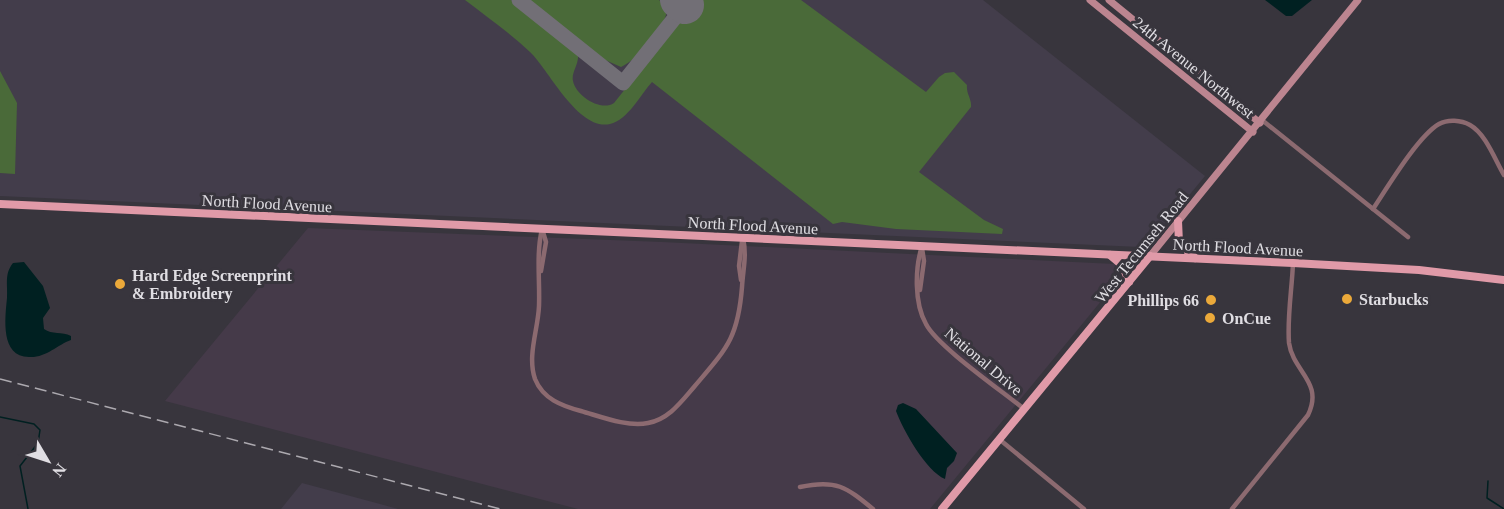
<svg xmlns="http://www.w3.org/2000/svg" width="1504" height="509" viewBox="0 0 1504 509" font-family="Georgia,serif">
  <rect width="100%" height="100%" fill="#38353d"/>
  <!-- commercial -->
  <polygon fill="#453a49" points="308,228 662,242 1115,264 1111,289 930,509 578,509 165,401"/>
  <!-- built -->
  <g fill="#433d4b">
    <polygon points="0,0 983,0 1205,176 1149,244 1141,247 0,196"/>
    <polygon points="302,483 380,504 398,509 281,509"/>
  </g>
  <!-- green -->
  <g fill="#4a6a39">
    <path d="M465 0H511L578 54C579 65 571 72 573 81 576 96 601 112 614 103L696 0H801L926 92 939 77 945 73 954 72 967 85C966 94 972 99 971 107L919 172 984 220 1003 229 1002 234 896 229 842 222 833 224 652 82C641 94 628 120 610 124 578 131 549 70 530 52 510 33 487 17 465 0Z"/>
    <path d="M525 0H659L667 7C667 29 640 57 621 67L603 59Z"/>
    <polygon points="0,71 17,103 15,174 0,173"/>
  </g>
  <!-- water -->
  <g fill="#002021">
    <polygon points="1265,0 1312,0 1292,16 1286,16"/>
    <path d="M24 262 43 286 50 308 43 318 44 329C52 335 62 331 71 336V340C57 345 46 358 29 357 0 357 5 318 7 298 8 285 4 274 13 263Z"/>
    <path d="M903 403 916 409 957 453 954 461 947 468 945 479C926 471 903 430 896 411L898 405Z"/>
  </g>
  <g fill="none" stroke-linecap="round" stroke-linejoin="round">
    <!-- stream -->
    <g stroke="#002021" stroke-width="1.5">
      <polyline points="0,417 34,424 40,430 38,443 20,466 28,509"/>
      <polyline points="1488,481 1487,498 1504,509"/>
    </g>
    <!-- taxiway -->
    <polyline stroke="#726f76" stroke-width="15" points="519,0 623,83 685,5"/>
    <!-- runway -->
    <polyline stroke="#726f76" stroke-width="38" points="679,0 685,5"/>
    <!-- street -->
    <g stroke="#8c6a70" stroke-width="4.5">
      <polyline points="1262,120 1408,237"/>
      <path d="M1373 209C1387 188 1418 136 1439 124 1448 119 1461 120 1470 125 1486 134 1495 160 1504 175"/>
      <path d="M542 229C536 254 540 281 539 306 538 330 527 356 535 379 543 399 562 406 581 411 602 417 627 427 648 423 669 419 681 402 694 387 726 349 738 339 742 287 743 269 747 256 743 238"/>
      <path d="M922 246C915 268 914 303 926 324 937 346 1002 391 1024 409"/>
      <polyline points="541,271 546,242 543,232"/>
      <polyline points="741,280 739,266 742,241"/>
      <polyline points="920,290 924,261 922,248"/>
      <polyline points="999,439 1084,509"/>
      <path d="M800 487C836 479 846 487 873 509"/>
      <path d="M1232 509 1308 415C1324 382 1293 372 1289 343 1287 317 1292 289 1293 263"/>
    </g>
    <!-- secondary -->
    <g stroke="#bc8590" stroke-width="7">
      <polyline points="1090,0 1253,132"/>
      <polyline points="1109,0 1260,123"/>
      <polyline points="1150,256 1358,0"/>
    </g>
    <!-- primary -->
    <g stroke="#e09aa8" stroke-width="8">
      <polyline points="0,204 1293,263 1419,270 1504,280"/>
      <polyline points="1178,221 1179,243 1195,258"/>
      <polyline points="1110,255 1123,266 1129,282"/>
      <polyline points="942,509 1150,256"/>
    </g>
    <!-- rail -->
    <polyline stroke="#aca9af" stroke-width="1.5" stroke-dasharray="12 6" stroke-linecap="butt" points="0,379 500,509"/>
  </g>
  <!-- markers -->
  <g fill="#eba93a" stroke="#38353d" stroke-width="2">
    <circle cx="120" cy="284" r="6"/>
    <circle cx="1347" cy="299" r="6"/>
    <circle cx="1211" cy="300" r="6"/>
    <circle cx="1210" cy="318" r="6"/>
  </g>
  <g text-anchor="middle" stroke-width="6" stroke-linejoin="round" paint-order="stroke">
    <!-- street labels -->
    <g font-size="16" fill="#e0dee3" stroke="#38353d">
      <text transform="translate(1194 67) rotate(39)" y="6">24th Avenue Northwest</text>
      <text transform="translate(267 203) rotate(3)" y="6">North Flood Avenue</text>
      <text transform="translate(753 225) rotate(3)" y="6">North Flood Avenue</text>
      <text transform="translate(1141 247) rotate(-51)" y="6">West Tecumseh Road</text>
      <text transform="translate(1238 247) rotate(3)" y="6">North Flood Avenue</text>
      <text transform="translate(984 361) rotate(40)" y="6">National Drive</text>
    </g>
    <!-- poi labels -->
    <g font-size="16" font-weight="bold" fill="#e0dee3" stroke="#38353d" text-anchor="start">
      <text x="132" y="281">Hard Edge Screenprint<tspan x="132" dy="18">&amp; Embroidery</tspan></text>
      <text x="1359" y="305">Starbucks</text>
      <text x="1199" y="306" text-anchor="end">Phillips 66</text>
      <text x="1222" y="324">OnCue</text>
    </g>
  </g>
  <!-- north arrow -->
  <g transform="translate(48 461) rotate(129)" stroke="#38353d" stroke-width="4.5" paint-order="stroke">
  <path d="M0-4.5L10 22L0 15L-10 22Z" fill="#e0dee3"/>
  <text y="-9" font-size="16" font-weight="bold" text-anchor="middle" fill="#e0dee3">N</text>
  </g>
</svg>
